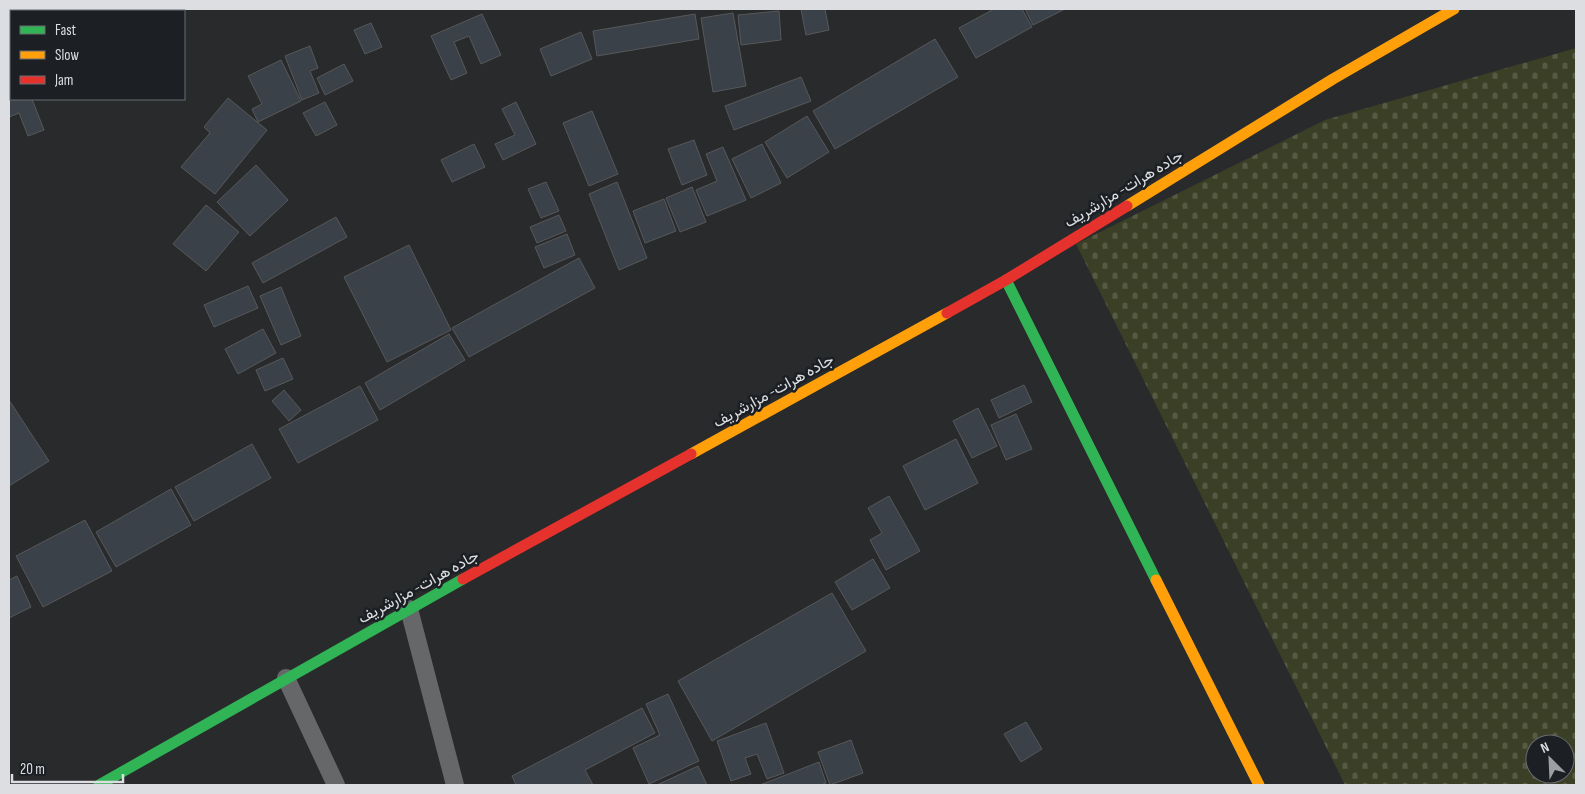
<svg xmlns="http://www.w3.org/2000/svg" width="1585" height="794" viewBox="0 0 1585 794" font-family="'Sofia Sans Condensed',Vazirmatn,sans-serif">
  <defs>
    <pattern id="cemetery-stones" width="16" height="16" patternUnits="userSpaceOnUse" patternTransform="scale(1.25)"><rect width="16" height="16" fill="#3a3f25"/><path d="M2 7V4a2 2 0 0 1 4 0v3zM10 15v-3a2 2 0 0 1 4 0v3z" fill="#565a44"/></pattern>
  </defs>
  <rect width="100%" height="100%" fill="#282a2c"/>
  <!-- cemetery -->
  <path fill="url(#cemetery-stones)" fill-rule="evenodd" d="M1576 48V785H1345L1076 244 1325 120ZM1535 744H1565V774H1535Z"/>
  <!-- building -->
  <g fill="#3b4148" stroke="#57585a">
    <polygon points="13,9 30,9 32,11 11,11 11,15 9,12"/>
    <polygon points="114,9 138,9 139,11 115,11"/>
    <polygon points="801,9 825,9 829,30 806,35"/>
    <polygon points="994,9 1022,9 1032,27 976,58 959,28"/>
    <polygon points="1025,9 1065,9 1033,25"/>
    <polygon points="779,11 781,40 741,45 738,15"/>
    <polygon points="733,13 746,86 713,92 701,18"/>
    <polygon points="482,14 501,55 481,64 469,36 454,42 467,73 451,80 431,36"/>
    <polygon points="695,14 699,39 597,56 593,31"/>
    <polygon points="371,23 382,47 365,54 354,30"/>
    <polygon points="581,32 592,59 551,76 540,49"/>
    <polygon points="935,39 958,77 835,149 813,111"/>
    <polygon points="310,46 318,68 310,71 319,93 302,100 285,56"/>
    <polygon points="9,59 11,64 11,74 9,75"/>
    <polygon points="281,60 301,101 258,122 252,109 262,104 248,76"/>
    <polygon points="344,64 353,81 325,95 317,78"/>
    <polygon points="801,77 811,101 734,130 725,106"/>
    <polygon points="11,90 11,99 32,99 44,130 28,136 19,113 9,117 9,91"/>
    <polygon points="228,98 267,130 215,194 181,167 210,133 204,127"/>
    <polygon points="325,102 337,125 316,136 303,113"/>
    <polygon points="516,102 536,144 503,160 495,144 515,135 502,109"/>
    <polygon points="592,111 618,174 589,186 563,123"/>
    <polygon points="807,116 829,152 787,178 765,142"/>
    <polygon points="694,140 707,175 682,185 668,149"/>
    <polygon points="474,144 485,167 452,182 441,160"/>
    <polygon points="762,144 781,183 751,198 732,159"/>
    <polygon points="723,147 746,200 707,216 696,190 717,181 706,154"/>
    <polygon points="256,165 288,200 250,236 217,202"/>
    <polygon points="546,182 559,211 541,218 528,189"/>
    <polygon points="617,182 647,258 619,270 589,194"/>
    <polygon points="692,187 706,222 680,232 666,198"/>
    <polygon points="664,199 676,231 645,243 633,211"/>
    <polygon points="206,205 239,232 206,271 173,244"/>
    <polygon points="559,215 566,231 537,243 530,227"/>
    <polygon points="336,217 347,237 263,283 252,263"/>
    <polygon points="567,234 575,255 544,268 535,247"/>
    <polygon points="409,245 451,330 387,362 344,277"/>
    <polygon points="579,258 595,288 469,357 452,328"/>
    <polygon points="248,286 258,308 214,327 204,305"/>
    <polygon points="281,287 301,336 281,345 260,296"/>
    <polygon points="263,329 276,353 238,374 225,349"/>
    <polygon points="449,334 465,360 380,410 365,383"/>
    <polygon points="283,358 293,379 265,391 256,370"/>
    <polygon points="1024,385 1032,402 999,418 991,400"/>
    <polygon points="360,386 378,420 298,463 279,429"/>
    <polygon points="284,390 301,410 289,421 272,401"/>
    <polygon points="9,400 49,461 9,486"/>
    <polygon points="978,408 997,446 972,458 953,421"/>
    <polygon points="1016,414 1032,449 1006,460 991,425"/>
    <polygon points="956,439 978,483 925,510 903,466"/>
    <polygon points="252,444 271,478 194,521 175,487"/>
    <polygon points="171,489 191,525 116,567 96,532"/>
    <polygon points="889,496 920,551 886,570 870,540 882,533 868,508"/>
    <polygon points="85,520 112,571 43,607 16,556"/>
    <polygon points="873,559 890,588 852,610 835,582"/>
    <polygon points="17,576 31,607 9,618 9,580"/>
    <polygon points="832,593 866,651 712,741 678,681"/>
    <polygon points="668,694 699,761 649,784 633,748 660,735 646,704"/>
    <polygon points="642,708 655,733 585,770 593,785 516,785 512,776"/>
    <polygon points="1026,722 1042,749 1021,762 1004,734"/>
    <polygon points="766,723 784,773 767,779 757,754 745,758 751,774 731,781 717,741"/>
    <polygon points="851,740 863,773 830,785 818,752"/>
    <polygon points="819,762 826,783 821,785 760,785"/>
    <polygon points="698,766 707,785 657,785"/>
  </g>
  <g fill="none" stroke-linecap="round" stroke-linejoin="round">
    <!-- lane -->
    <g stroke="#666769" stroke-width="18">
      <polyline points="409,609 455,785"/>
      <polyline points="286,678 336,785"/>
    </g>
    <!-- fast -->
    <g stroke="#30b455" stroke-width="11">
      <polyline points="1006,280 1156,580"/>
      <polyline points="99,785 463,579"/>
    </g>
    <!-- slow -->
    <g stroke="#ff9f0a" stroke-width="11">
      <polyline points="1127,206 1333,79 1454,9"/>
      <polyline points="691,454 947,313"/>
      <polyline points="1156,580 1259,785"/>
    </g>
    <!-- jam -->
    <g stroke="#e5322d" stroke-width="11">
      <polyline points="947,313 1006,280 1127,206"/>
      <polyline points="463,579 691,454"/>
    </g>
  </g>
  <g text-anchor="middle" stroke-width="5" stroke-linejoin="round" paint-order="stroke">
    <!-- street labels -->
    <g font-size="16" fill="#dcdee1" stroke="#1c2024">
      <text transform="translate(1123 188) rotate(-31)" y="6">جاده هرات- مزارشریف</text>
      <text transform="translate(773 390) rotate(-29)" y="6">جاده هرات- مزارشریف</text>
      <text transform="translate(418 586) rotate(-29)" y="6">جاده هرات- مزارشریف</text>
    </g>
  </g>
  <!-- border -->
  <rect width="1585" height="794" fill="none" stroke="#dcdee1" stroke-width="20"/>
  <!-- legend -->
  <rect x="10" y="10" width="175" height="90" fill="#1c2024" stroke="#696c70"/>
  <rect x="20" y="26" width="25" height="8" fill="#30b455" stroke="#696c70"/>
  <text x="55" y="35" font-size="15" fill="#dcdee1">Fast</text>
  <rect x="20" y="51" width="25" height="8" fill="#ff9f0a" stroke="#696c70"/>
  <text x="55" y="60" font-size="15" fill="#dcdee1">Slow</text>
  <rect x="20" y="76" width="25" height="8" fill="#e5322d" stroke="#696c70"/>
  <text x="55" y="85" font-size="15" fill="#dcdee1">Jam</text>
  <!-- north arrow -->
  <g transform="translate(1550 759) rotate(336)"><circle r="24" fill="#1c2024" stroke="#696c70"/>
  <path d="M0-4L9 19L0 12L-9 19Z" fill="#9d9fa2"/>
  <text y="-8" font-size="14" font-weight="bold" text-anchor="middle" fill="#dcdee1">N</text>
  </g>
  <!-- scale -->
  <path d="M12 774v8h111v-8" fill="none" stroke="#dcdee1" stroke-width="2.5"/>
  <text x="20" y="774" font-size="15" fill="#dcdee1" stroke="#1c2024" stroke-width="4" paint-order="stroke">20 m</text>
</svg>
